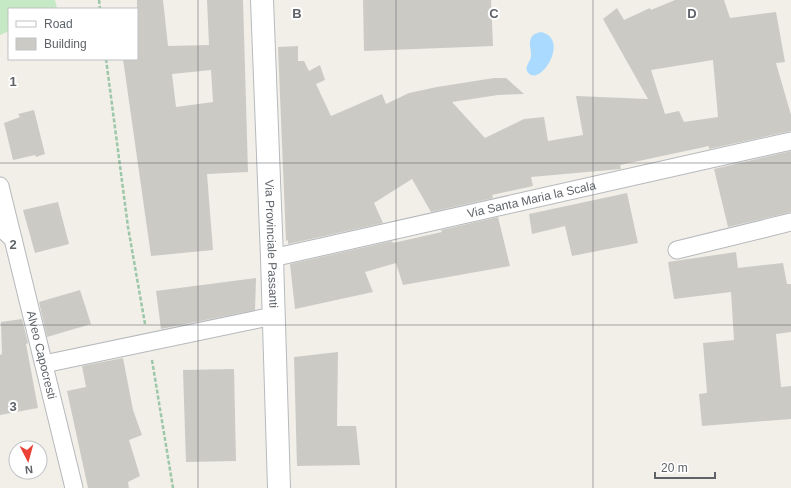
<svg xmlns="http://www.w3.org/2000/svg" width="791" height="488" viewBox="0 0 791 488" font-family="Helvetica,sans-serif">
  <rect width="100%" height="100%" fill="#f1efe8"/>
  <!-- green -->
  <polygon fill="#c5e8c5" points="0,0 55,0 57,8 9,9 9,31 0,35"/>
  <!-- water -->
  <path fill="#aadaff" d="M541 32C572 39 538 91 527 71 525 66 530 62 531 57 532 51 528 44 531 38 533 34 537 33 541 32Z"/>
  <!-- building -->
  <g fill="#cccac5" fill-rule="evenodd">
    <path d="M137 0H163L168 46 209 45 207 0H243L248 172 207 174 213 250 151 256 123 59H137ZM211 70 213 102 176 107 172 74Z"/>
    <polygon points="363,0 491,0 493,46 364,51"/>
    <path d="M675 0H724L730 18 776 12 785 62 776 63 791 115V131L709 149V146L620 165 621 169 531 177 533 186 492 195 493 198 431 212 412 179 374 203 383 223 288 244V240L286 241 278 47 298 46V61H304L309 71 320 65 325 80 316 84 331 116 382 94 386 104 409 93 437 87 494 78H506L524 94 498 95 452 102 485 138 524 119 544 117 548 141 583 135 576 96 648 99 603 19 617 8 624 20 650 8 651 10ZM713 60 718 117 684 122 679 111 665 114 651 70Z"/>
    <polygon points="34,110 45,154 36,157 35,155 13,160 4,123 20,117 18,114"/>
    <polygon points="791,151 791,212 728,227 714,169"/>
    <polygon points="627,193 638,243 572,256 565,226 532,234 529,214"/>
    <polygon points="58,202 69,244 35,253 23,210"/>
    <polygon points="498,217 510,266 403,285 396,263 365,272 373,292 295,309 290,264 392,241 393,243 442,232 441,230"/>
    <polygon points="736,252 738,268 783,263 787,284 791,284 791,332 776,334 781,387 791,386 791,419 702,426 699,394 707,393 703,343 734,340 731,292 674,299 668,262"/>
    <polygon points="256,278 255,310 161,329 156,291"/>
    <polygon points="80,290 91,324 47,337 39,302"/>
    <polygon points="22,319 28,343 26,344 38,408 0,415 0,355 2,354 1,322"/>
    <polygon points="338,352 337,426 356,426 360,465 297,466 294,357"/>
    <polygon points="123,358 133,410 142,435 129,440 140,476 128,482 129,488 88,488 67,391 86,387 82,366"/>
    <polygon points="234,369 236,461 186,462 183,370"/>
  </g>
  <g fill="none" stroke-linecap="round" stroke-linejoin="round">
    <!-- street casing -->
    <g stroke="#b5b8bc" stroke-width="19">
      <g id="street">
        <polyline points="0,186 13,239"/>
        <path id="s1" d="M0 227 13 239 74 488"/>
        <polyline points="677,250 791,222"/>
        <path id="s2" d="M272 258 791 141"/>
        <polyline points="44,364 273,316"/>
      </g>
    </g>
    <!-- secondary casing -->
    <g stroke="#b6babf" stroke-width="24">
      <g id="secondary">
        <path id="s3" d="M262 0 272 258 279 488"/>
      </g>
    </g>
    <!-- path -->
    <g stroke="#9cc7a9" stroke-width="2.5" stroke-dasharray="4 2" stroke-linecap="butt">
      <polyline points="99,0 100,9"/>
      <polyline points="106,59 128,227 145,324"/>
      <polyline points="152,360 173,488"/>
    </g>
    <!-- street -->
    <use href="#street" stroke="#fff" stroke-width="17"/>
    <!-- secondary -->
    <use href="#secondary" stroke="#fff" stroke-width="22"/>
  </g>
  <!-- grid -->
  <path fill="none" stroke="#5f6368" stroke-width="1" stroke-opacity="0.55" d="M198 0V488M396 0V488M593 0V488M0 163H791M0 325H791"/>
  <g text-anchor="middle" stroke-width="4" stroke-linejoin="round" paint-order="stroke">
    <!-- street labels -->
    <g font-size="12" fill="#5f6368" stroke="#fff">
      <text dy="4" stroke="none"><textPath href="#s2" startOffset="266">Via Santa Maria la Scala</textPath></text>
      <text dy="4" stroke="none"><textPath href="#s3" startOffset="244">Via Provinciale Passanti</textPath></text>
      <text dy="4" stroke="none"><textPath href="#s1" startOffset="137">Alveo Capocresti</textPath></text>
    </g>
  </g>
  <g font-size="13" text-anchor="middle" font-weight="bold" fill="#5f6368" stroke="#fff" stroke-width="4" stroke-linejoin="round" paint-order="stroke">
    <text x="297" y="18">B</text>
    <text x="494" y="18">C</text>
    <text x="692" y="18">D</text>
    <text x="13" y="86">1</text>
    <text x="13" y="249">2</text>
    <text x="13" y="411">3</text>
  </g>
  <!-- legend -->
  <rect x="8" y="8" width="130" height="52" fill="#ffffff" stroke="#bfc1c3"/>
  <rect x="16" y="21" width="20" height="6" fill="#ffffff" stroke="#bfc1c3"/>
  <text x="44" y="28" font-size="12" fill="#5f6368">Road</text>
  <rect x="16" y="38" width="20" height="12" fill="#cccac5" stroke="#bfc1c3"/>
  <text x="44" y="48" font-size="12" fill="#5f6368">Building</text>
  <!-- north arrow -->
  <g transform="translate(28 460) rotate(174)"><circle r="19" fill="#ffffff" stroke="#bfc1c3"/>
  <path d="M0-3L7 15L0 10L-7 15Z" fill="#ea4335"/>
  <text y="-6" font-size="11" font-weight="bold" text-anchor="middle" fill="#5f6368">N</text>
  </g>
  <!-- scale -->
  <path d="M655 472v6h60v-6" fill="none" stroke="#5f6368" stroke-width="2"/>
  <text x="661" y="472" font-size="12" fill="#5f6368" stroke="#ffffff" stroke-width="3" paint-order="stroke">20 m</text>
</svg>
